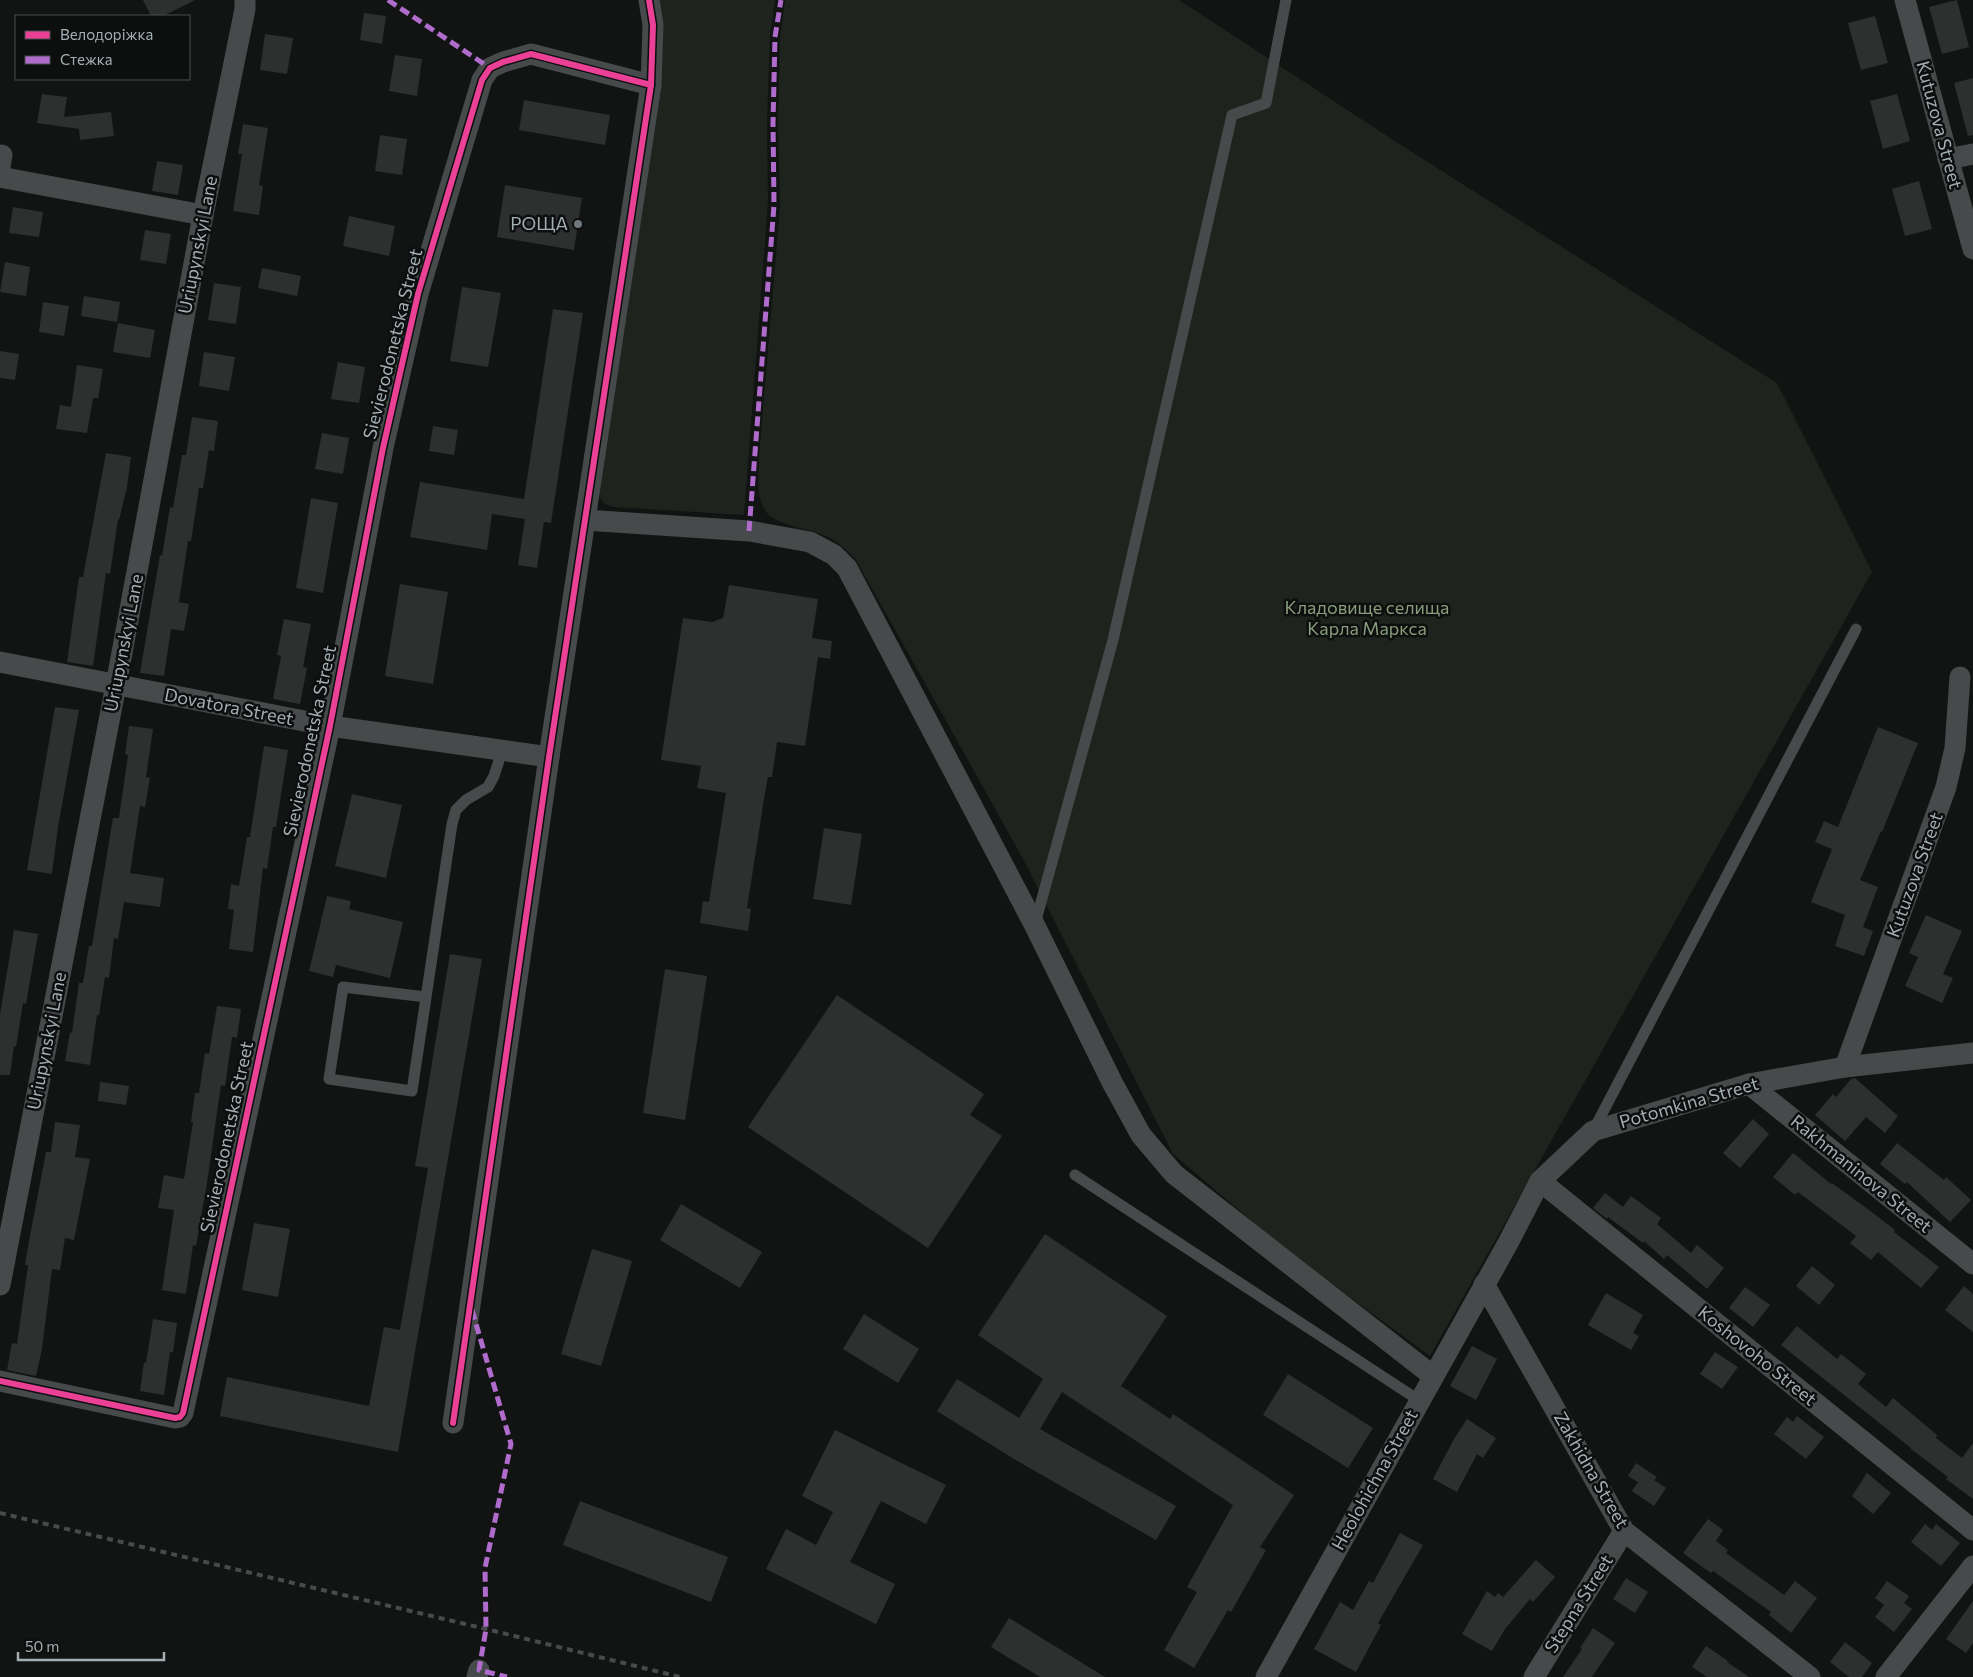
<svg xmlns="http://www.w3.org/2000/svg" width="1973" height="1677" viewBox="0 0 1973 1677" font-family="Commissioner,sans-serif">
  <rect width="100%" height="100%" fill="#121313"/>
  <!-- green -->
  <g fill="#1f231d">
    <path d="M658 0H775L770 35 767 124 768 202 744 515 614 507C603 505 600 500 598 489Z"/>
    <path d="M785 0H1179L1404 147 1777 383 1872 572 1430 1356 1288 1252 1173 1154 1021 855 856 560C847 550 837 540 823 535 807 528 773 525 764 509 756 494 759 473 759 456L780 208 778 123 780 38Z"/>
  </g>
  <!-- building -->
  <g fill="#2e3030">
    <polygon points="143,0 195,0 163,16 151,16"/>
    <polygon points="1957,0 1969,47 1942,54 1929,7"/>
    <polygon points="364,13 386,16 382,44 360,40"/>
    <polygon points="1875,16 1888,63 1861,70 1848,23"/>
    <polygon points="265,34 293,38 287,74 260,70"/>
    <polygon points="395,55 422,59 417,96 389,91"/>
    <polygon points="1973,78 1973,135 1968,136 1954,83"/>
    <polygon points="42,94 67,97 64,117 111,112 114,136 80,140 79,129 37,123"/>
    <polygon points="1897,94 1910,141 1883,149 1870,101"/>
    <polygon points="524,100 610,115 605,145 519,130"/>
    <polygon points="243,124 268,128 259,185 263,186 259,215 233,211 242,154 238,154"/>
    <polygon points="380,135 407,139 402,175 375,171"/>
    <polygon points="157,161 183,165 178,195 152,191"/>
    <polygon points="1919,181 1932,229 1905,236 1892,189"/>
    <polygon points="505,185 582,198 574,250 497,237"/>
    <polygon points="13,207 43,212 39,237 9,233"/>
    <polygon points="349,216 395,226 389,256 343,246"/>
    <polygon points="145,230 171,234 166,264 140,260"/>
    <polygon points="5,262 30,267 26,296 0,292"/>
    <polygon points="262,268 301,276 297,296 258,288"/>
    <polygon points="214,283 241,287 236,324 208,320"/>
    <polygon points="462,287 501,293 488,367 450,361"/>
    <polygon points="84,296 120,302 117,322 81,316"/>
    <polygon points="43,302 69,306 64,336 39,332"/>
    <polygon points="553,309 583,313 551,523 544,522 537,568 518,565 525,519 492,514 487,550 410,537 420,482 524,499"/>
    <polygon points="118,323 155,330 150,358 113,352"/>
    <polygon points="0,351 19,354 15,380 0,378"/>
    <polygon points="204,352 235,357 229,391 199,386"/>
    <polygon points="338,362 365,367 359,403 331,399"/>
    <polygon points="77,365 103,369 98,398 93,398 87,433 56,429 60,405 71,407"/>
    <polygon points="192,417 218,421 214,451 209,450 203,488 199,488 191,541 188,541 179,602 189,604 184,631 171,629 164,676 140,673 160,555 162,556 170,507 173,508 182,455 186,455"/>
    <polygon points="433,426 458,430 454,455 429,451"/>
    <polygon points="322,433 349,438 343,474 315,469"/>
    <polygon points="106,453 131,457 127,487 119,520 118,519 110,574 106,573 93,666 67,662 79,577 83,577"/>
    <polygon points="311,498 338,503 323,593 296,588"/>
    <polygon points="400,584 448,592 433,684 385,676"/>
    <polygon points="729,585 818,599 812,638 832,641 830,659 818,657 805,746 777,742 772,777 768,777 764,799 747,908 751,909 748,931 700,923 703,901 709,902 726,793 697,788 701,766 661,760 683,618 712,622 723,618"/>
    <polygon points="284,619 311,624 303,667 307,668 300,704 273,699 281,656 277,655"/>
    <polygon points="55,707 79,710 58,827 52,874 27,870"/>
    <polygon points="129,726 153,729 146,777 150,778 145,807 140,806 130,873 164,878 160,907 124,902 118,939 114,938 109,978 105,977 99,1015 97,1015 90,1065 65,1061 70,1032 72,1033 79,983 83,983 89,946 92,946 113,818 119,818 128,755 125,754"/>
    <polygon points="1878,727 1918,743 1882,832 1881,831 1860,880 1878,887 1863,927 1873,931 1864,956 1835,946 1845,915 1811,902 1832,849 1815,842 1824,821 1838,827"/>
    <polygon points="264,746 288,750 276,827 273,827 267,869 263,868 253,952 229,949 234,910 228,909 231,884 239,886 247,837 250,837"/>
    <polygon points="352,794 402,805 386,878 335,866"/>
    <polygon points="824,828 862,834 851,905 813,899"/>
    <polygon points="327,896 351,901 349,909 403,922 390,978 336,965 333,977 309,971"/>
    <polygon points="1926,915 1962,931 1943,974 1953,978 1942,1003 1905,986 1918,957 1909,953"/>
    <polygon points="14,930 38,934 26,1004 23,1003 16,1047 14,1046 10,1075 0,1075 0,1014"/>
    <polygon points="450,954 482,959 398,1452 220,1416 227,1377 369,1406 384,1327 400,1330 428,1168 415,1166"/>
    <polygon points="665,969 707,976 685,1120 643,1113"/>
    <polygon points="837,995 984,1094 970,1115 1002,1136 928,1248 748,1127"/>
    <polygon points="217,1006 241,1009 237,1038 232,1037 225,1086 221,1085 207,1183 196,1246 193,1245 186,1294 162,1290 174,1210 158,1208 164,1175 184,1179 193,1122 191,1122 195,1093 199,1093 205,1053 209,1054"/>
    <polygon points="1855,1078 1898,1116 1885,1133 1866,1117 1845,1141 1815,1115 1833,1094 1836,1097 1851,1079"/>
    <polygon points="100,1082 129,1086 126,1105 98,1101"/>
    <polygon points="1753,1119 1769,1134 1740,1168 1723,1153"/>
    <polygon points="55,1122 80,1125 75,1157 90,1159 74,1240 65,1238 60,1270 52,1269 42,1349 36,1376 7,1370 12,1343 17,1344 28,1265 25,1265 29,1241 46,1152 51,1152"/>
    <polygon points="1897,1143 1944,1180 1946,1177 1971,1200 1950,1222 1907,1182 1905,1184 1880,1164"/>
    <polygon points="1793,1153 1831,1184 1832,1183 1873,1213 1895,1230 1894,1232 1939,1267 1921,1288 1878,1252 1871,1260 1850,1243 1856,1236 1798,1192 1795,1195 1773,1177"/>
    <polygon points="1605,1193 1623,1207 1631,1196 1661,1218 1657,1224 1691,1253 1697,1245 1724,1268 1707,1289 1667,1255 1664,1259 1644,1241 1643,1243 1608,1217 1607,1219 1593,1208"/>
    <polygon points="681,1204 762,1252 740,1288 660,1240"/>
    <polygon points="254,1223 290,1229 278,1297 242,1290"/>
    <polygon points="1045,1234 1167,1316 1121,1386 1170,1419 1173,1414 1294,1495 1260,1547 1266,1550 1231,1612 1228,1610 1194,1668 1164,1650 1197,1592 1187,1587 1233,1505 1062,1392 1040,1429 1176,1506 1156,1540 1019,1462 937,1411 957,1379 1019,1418 1043,1379 978,1335"/>
    <polygon points="592,1249 632,1261 601,1366 561,1354"/>
    <polygon points="1812,1266 1835,1285 1819,1305 1796,1286"/>
    <polygon points="1964,1286 1973,1294 1973,1332 1945,1310"/>
    <polygon points="1745,1287 1770,1305 1753,1327 1729,1308"/>
    <polygon points="1606,1293 1643,1315 1633,1333 1639,1336 1631,1350 1588,1325"/>
    <polygon points="864,1314 919,1349 898,1383 843,1349"/>
    <polygon points="153,1319 177,1323 173,1352 170,1352 164,1395 140,1391 144,1362 146,1363"/>
    <polygon points="1797,1326 1837,1359 1841,1354 1866,1374 1858,1384 1886,1407 1893,1398 1937,1435 1936,1438 1962,1458 1973,1443 1973,1499 1946,1479 1948,1477 1911,1449 1911,1448 1781,1345"/>
    <polygon points="1472,1346 1497,1359 1476,1400 1450,1386"/>
    <polygon points="1715,1352 1738,1367 1722,1389 1700,1374"/>
    <polygon points="1288,1374 1373,1428 1348,1468 1263,1415"/>
    <polygon points="1797,1416 1824,1437 1806,1459 1774,1434 1787,1417 1793,1422"/>
    <polygon points="1467,1419 1496,1438 1483,1458 1477,1454 1457,1492 1433,1479 1454,1439"/>
    <polygon points="835,1430 946,1485 926,1524 881,1501 850,1562 895,1584 876,1624 766,1569 786,1529 816,1545 833,1512 802,1496"/>
    <polygon points="1636,1463 1657,1477 1654,1480 1666,1488 1654,1506 1632,1491 1638,1482 1628,1476"/>
    <polygon points="1867,1473 1891,1493 1873,1514 1852,1496"/>
    <polygon points="580,1501 728,1557 711,1602 563,1545"/>
    <polygon points="1708,1519 1723,1530 1716,1541 1728,1550 1726,1553 1784,1595 1795,1581 1817,1598 1791,1633 1769,1615 1771,1612 1713,1571 1711,1573 1683,1553"/>
    <polygon points="1925,1524 1932,1530 1936,1524 1960,1543 1941,1566 1911,1542"/>
    <polygon points="1400,1533 1423,1545 1378,1623 1381,1625 1356,1672 1314,1649 1340,1602 1353,1610 1369,1581 1373,1583"/>
    <polygon points="1536,1560 1555,1577 1533,1602 1530,1599 1505,1629 1492,1651 1462,1634 1487,1591 1495,1597 1498,1593 1503,1597"/>
    <polygon points="1626,1578 1648,1592 1635,1613 1613,1599"/>
    <polygon points="1887,1581 1909,1596 1904,1603 1912,1609 1894,1632 1875,1617 1884,1605 1875,1598"/>
    <polygon points="1973,1601 1973,1643 1966,1653 1946,1639"/>
    <polygon points="1009,1618 1105,1677 1040,1677 991,1647"/>
    <polygon points="1593,1628 1615,1643 1592,1677 1563,1677 1582,1649 1580,1648"/>
    <polygon points="1845,1642 1872,1663 1862,1677 1849,1677 1830,1662"/>
    <polygon points="1706,1646 1728,1661 1727,1662 1749,1677 1707,1677 1692,1667"/>
  </g>
  <g fill="none" stroke-linecap="round" stroke-linejoin="round">
    <!-- service -->
    <g stroke="#474a4b" stroke-width="11">
      <polyline points="1035,924 1113,640 1232,115 1266,103 1286,0"/>
      <polyline points="426,997 343,987 329,1079 412,1091 452,824 456,810 466,800 488,787 494,776 502,751"/>
      <polyline points="1593,1131 1856,629"/>
      <polyline points="1075,1175 1420,1401"/>
    </g>
    <!-- minor -->
    <g stroke="#474a4b" stroke-width="21">
      <polyline points="1905,0 1973,249"/>
      <polyline points="1948,159 1973,154"/>
      <polyline points="0,167 2,155"/>
      <polyline points="0,177 203,215"/>
      <polyline points="585,520 749,531 810,542 834,555 847,568 1035,926 1113,1084 1141,1135 1174,1174 1433,1376"/>
      <polyline points="0,662 330,726 549,757"/>
      <polyline points="1845,1067 1946,787 1955,748 1960,677"/>
      <polyline points="1749,1084 1973,1264"/>
      <polyline points="1540,1181 1973,1530"/>
      <polyline points="1484,1284 1624,1531 1810,1677"/>
      <polyline points="0,1285 116,685 203,215 245,9 245,0"/>
      <polyline points="0,1381 175,1418 180,1417 183,1413 330,726 383,448 418,294 482,80 490,68 503,62 531,54 651,85"/>
      <polyline points="453,1423 549,757 651,85 653,25 649,0"/>
      <polyline points="477,1677 479,1670"/>
      <polyline points="1266,1677 1508,1243 1540,1181 1593,1131 1749,1084 1845,1067 1973,1053"/>
      <polyline points="1534,1677 1624,1531"/>
      <polyline points="1886,1677 1973,1566"/>
    </g>
    <!-- rail -->
    <polyline stroke="#484b4c" stroke-width="4" stroke-dasharray="6 5" stroke-linecap="butt" points="0,1513 486,1629 680,1677"/>
    <!-- quiet -->
    <g stroke="#b06ccc" stroke-width="5" stroke-dasharray="10 5" stroke-linecap="butt">
      <polyline points="388,0 490,68"/>
      <polyline points="749,531 774,205 773,123 775,37 781,0"/>
      <polyline points="472,1310 511,1444 485,1568 486,1629 479,1670 507,1677"/>
    </g>
    <!-- cycleway casing -->
    <g stroke="#0d0e0e" stroke-width="9">
      <g id="cycleway">
        <polyline points="0,1381 175,1418 180,1417 183,1413 330,726 383,448 418,294 482,80 490,68 503,62 531,54 651,85"/>
        <polyline points="453,1423 549,757 651,85 653,25 649,0"/>
      </g>
    </g>
    <!-- cycleway -->
    <use href="#cycleway" stroke="#ea4096" stroke-width="6"/>
  </g>
  <!-- markers -->
  <circle fill="#71787b" stroke="#0d0e0e" stroke-width="2" cx="578" cy="224" r="5"/>
  <g text-anchor="middle" stroke-width="5" stroke-linejoin="round" paint-order="stroke">
    <!-- street labels -->
    <g font-size="18" fill="#a4afb3" stroke="#0d0e0e">
      <text transform="translate(1939 125) rotate(75)" y="6">Kutuzova Street</text>
      <text transform="translate(198 245) rotate(-79)" y="6">Uriupynskyi Lane</text>
      <text transform="translate(393 344) rotate(-76)" y="6">Sievierodonetska Street</text>
      <text transform="translate(124 643) rotate(-79)" y="6">Uriupynskyi Lane</text>
      <text transform="translate(229 707) rotate(11)" y="6">Dovatora Street</text>
      <text transform="translate(310 741) rotate(-78)" y="6">Sievierodonetska Street</text>
      <text transform="translate(1915 875) rotate(-70)" y="6">Kutuzova Street</text>
      <text transform="translate(47 1041) rotate(-79)" y="6">Uriupynskyi Lane</text>
      <text transform="translate(1689 1103) rotate(-16)" y="6">Potomkina Street</text>
      <text transform="translate(227 1137) rotate(-78)" y="6">Sievierodonetska Street</text>
      <text transform="translate(1861 1174) rotate(39)" y="6">Rakhmaninova Street</text>
      <text transform="translate(1757 1356) rotate(39)" y="6">Koshovoho Street</text>
      <text transform="translate(1591 1470) rotate(60)" y="6">Zakhidna Street</text>
      <text transform="translate(1375 1480) rotate(-61)" y="6">Heolohichna Street</text>
      <text transform="translate(1579 1604) rotate(-58)" y="6">Stepna Street</text>
    </g>
    <!-- poi labels -->
    <g font-size="18" fill="#a4afb3" stroke="#0d0e0e" text-anchor="end">
      <text x="568" y="230">РОЩА</text>
    </g>
    <!-- park labels -->
    <g font-size="18" fill="#899d7c" stroke="#0d0e0e">
      <text x="1367" y="614">Кладовище селища<tspan x="1367" dy="21">Карла Маркса</tspan></text>
    </g>
  </g>
  <!-- legend -->
  <rect x="15" y="15" width="175" height="65" fill="#0d0e0e" stroke="#494e50"/>
  <rect x="25" y="31" width="25" height="8" fill="#ea4096" stroke="#494e50"/>
  <text x="60" y="40" font-size="15" fill="#a4afb3">Велодоріжка</text>
  <rect x="25" y="56" width="25" height="8" fill="#b06ccc" stroke="#494e50"/>
  <text x="60" y="65" font-size="15" fill="#a4afb3">Стежка</text>
  <!-- scale -->
  <path d="M18 1652v8h146v-8" fill="none" stroke="#a4afb3" stroke-width="2.5"/>
  <text x="25" y="1652" font-size="15" fill="#a4afb3" stroke="#0d0e0e" stroke-width="4" paint-order="stroke">50 m</text>
</svg>
